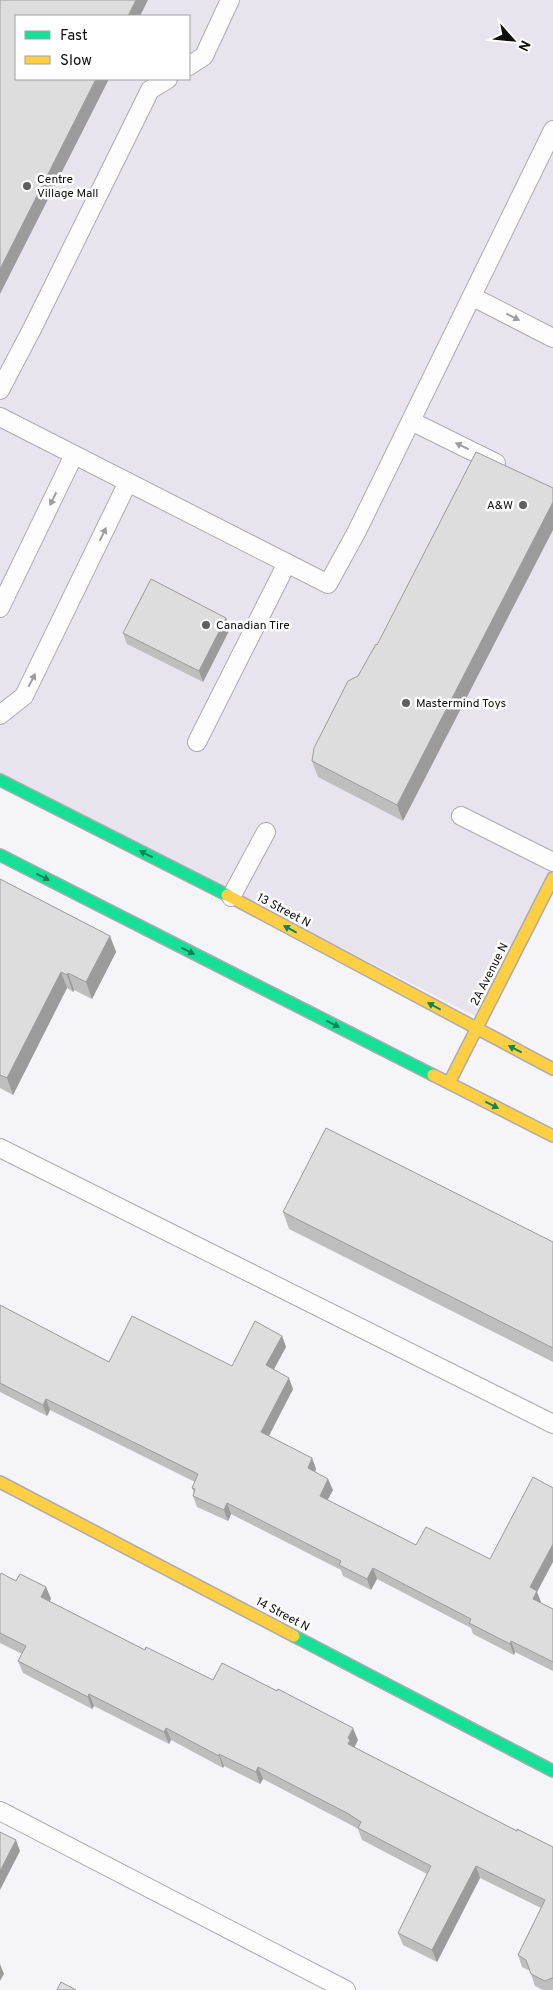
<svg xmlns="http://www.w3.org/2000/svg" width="553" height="1990" viewBox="0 0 553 1990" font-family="Overpass,sans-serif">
  <rect width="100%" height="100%" fill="#f5f4f8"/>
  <!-- built -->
  <path fill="#e7e4ed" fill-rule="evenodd" d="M0 0H553V872L475 1016 0 773ZM16 16H189V79H16Z"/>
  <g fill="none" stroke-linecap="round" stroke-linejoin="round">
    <!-- lane casing -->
    <g stroke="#acabae" stroke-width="20">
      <g id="lane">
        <polyline points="189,66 204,56 230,0"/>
        <polyline points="473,297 553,338"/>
        <polyline points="0,390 33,327 150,90 168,79"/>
        <polyline points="0,417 328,584 357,531 553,130"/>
        <polyline points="411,421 496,463"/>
        <polyline points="0,608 74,455"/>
        <polyline points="0,715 24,696 128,482"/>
        <polyline points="197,742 287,563"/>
        <polyline points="461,816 553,862"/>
        <polyline points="231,897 266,832"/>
        <polyline points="0,1148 553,1424"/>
        <polyline points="0,1811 346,1990"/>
      </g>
    </g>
    <!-- fast casing -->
    <g stroke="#acabae" stroke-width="14">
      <g id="fast">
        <polyline points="0,780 227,895"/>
        <polyline points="0,855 433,1075"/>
        <polyline points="294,1636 553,1771"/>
      </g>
    </g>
    <!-- slow casing -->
    <g stroke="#acabae" stroke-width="14">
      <g id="slow">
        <polyline points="227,895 553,1069"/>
        <polyline points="433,1075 553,1136"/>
        <polyline points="449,1083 553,878"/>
        <polyline points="0,1482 294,1636"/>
      </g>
    </g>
    <!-- lane -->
    <use href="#lane" stroke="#fefdfe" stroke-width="18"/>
    <!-- fast -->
    <use href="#fast" stroke="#16e098" stroke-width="11"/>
    <!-- slow -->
    <use href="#slow" stroke="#ffcf43" stroke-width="11"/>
  </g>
  <!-- wall -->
  <g fill="#bfbebf">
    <polygon points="226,618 230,629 203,682 127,644 123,633"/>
    <polygon points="358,676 403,821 318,777 312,761"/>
    <polygon points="0,879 110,936 116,952 92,999 74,990 73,992 67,988 13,1095 0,1088"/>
    <polygon points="283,1212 553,1242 553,1362 289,1229"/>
    <polygon points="0,1305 109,1362 232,1366 282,1336 286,1347 274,1369 293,1389 269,1436 312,1458 316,1469 315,1472 333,1490 327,1500 416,1545 537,1592 541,1603 553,1609 553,1671 515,1652 514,1655 473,1634 471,1628 377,1579 371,1590 343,1576 341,1570 231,1514 228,1521 197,1507 193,1496 194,1493 192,1488 195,1482 50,1410 47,1416 0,1392"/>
    <polygon points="0,1575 16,1581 46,1587 51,1599 49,1601 145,1650 213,1680 358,1740 354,1747 517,1831 553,1847 553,1990 543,1990 535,1986 530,1971 522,1967 518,1955 541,1908 480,1878 437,1962 403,1945 398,1933 427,1874 362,1840 358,1829 351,1825 263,1779 260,1784 224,1766 223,1768 171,1740 169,1744 94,1706 92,1709 23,1673 18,1661 22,1654 0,1643"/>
  </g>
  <!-- shaded-wall -->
  <g fill="#9b9b9b">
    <polygon points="136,0 148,0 140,16 128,16"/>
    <polygon points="96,79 109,79 0,294 0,269"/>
    <polygon points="553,502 553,530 403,821 397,805"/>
    <polygon points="226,618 230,629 203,682 199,671"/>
    <polygon points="110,936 116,952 92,999 86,982"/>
    <polygon points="61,972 67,988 13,1095 7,1078"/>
    <polygon points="68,973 74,990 73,992 67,975"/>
    <polygon points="282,1336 286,1347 270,1376 266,1365"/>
    <polygon points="289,1378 293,1389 265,1443 261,1432"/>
    <polygon points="46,1399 50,1410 47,1416 43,1405"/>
    <polygon points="312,1458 316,1469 312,1479 308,1468"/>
    <polygon points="328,1479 333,1490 324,1507 320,1496"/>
    <polygon points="227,1503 231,1514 228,1521 224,1510"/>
    <polygon points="553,1544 553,1562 537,1592 541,1602 537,1610 530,1587"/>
    <polygon points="373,1568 377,1579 371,1590 367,1579"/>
    <polygon points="46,1587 51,1599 45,1609 41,1597"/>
    <polygon points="511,1641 515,1652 514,1655 510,1644"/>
    <polygon points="89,1694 94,1706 92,1709 88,1697"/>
    <polygon points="166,1728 171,1740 169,1744 164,1732"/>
    <polygon points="353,1728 358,1740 354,1748 348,1744 348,1738"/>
    <polygon points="219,1754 224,1766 223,1768 219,1756"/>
    <polygon points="258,1767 263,1779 260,1784 256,1772"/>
    <polygon points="16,1840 20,1851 0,1890 0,1871"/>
    <polygon points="476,1866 480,1878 437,1962 432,1950"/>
    <polygon points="0,1964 4,1974 0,1981"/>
  </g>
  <!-- building -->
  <g fill="#deddde" stroke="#9b9b9b">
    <polygon points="0,0 136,0 128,16 16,16 16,79 96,79 0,269"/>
    <polygon points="476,452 553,488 553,502 397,805 312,761 314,748 348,681 358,676 376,644 377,645"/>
    <polygon points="151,579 226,618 199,671 123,633"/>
    <polygon points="0,879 110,936 86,982 68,973 67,975 61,972 7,1078 0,1075"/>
    <polygon points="326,1128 553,1242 553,1348 283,1212"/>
    <polygon points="0,1305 109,1362 132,1316 232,1366 255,1321 282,1336 266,1365 289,1378 261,1432 312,1458 308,1468 328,1479 320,1496 416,1545 426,1527 490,1559 533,1477 553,1488 553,1544 530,1587 537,1591 533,1599 553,1609 553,1662 511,1641 510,1644 469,1623 471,1619 373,1568 367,1579 339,1565 341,1561 227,1503 224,1510 193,1496 195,1489 192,1488 198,1474 46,1399 43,1405 0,1383"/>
    <polygon points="1,1573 16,1581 20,1574 46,1587 41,1597 145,1650 146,1647 213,1680 222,1663 277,1691 278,1689 353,1728 348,1738 350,1740 348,1744 517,1831 517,1829 553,1847 553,1979 552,1978 545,1981 531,1974 526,1960 518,1955 545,1900 476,1866 432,1950 398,1933 431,1866 358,1828 361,1822 347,1813 258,1767 256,1772 219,1754 219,1756 166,1728 164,1732 89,1694 88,1697 18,1661 26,1646 0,1633 0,1575"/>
    <polygon points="0,1832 16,1840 0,1871"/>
    <polygon points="61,1982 76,1990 57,1990"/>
  </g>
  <!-- one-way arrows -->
  <defs><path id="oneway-solid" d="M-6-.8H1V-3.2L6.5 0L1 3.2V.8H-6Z" transform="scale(1.25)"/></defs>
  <g fill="#9e9d9e">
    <use href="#oneway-solid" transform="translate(513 317) rotate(27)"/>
    <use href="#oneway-solid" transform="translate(462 446) rotate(-154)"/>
    <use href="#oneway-solid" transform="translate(53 499) rotate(116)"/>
    <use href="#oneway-solid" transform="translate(103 534) rotate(-64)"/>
    <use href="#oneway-solid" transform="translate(32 680) rotate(-63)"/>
  </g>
  <g fill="#12825a">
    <use href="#oneway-solid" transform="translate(146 854) rotate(-153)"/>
    <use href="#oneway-solid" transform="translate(43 877) rotate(27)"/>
    <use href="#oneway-solid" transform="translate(290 929) rotate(-152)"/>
    <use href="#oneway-solid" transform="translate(188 951) rotate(27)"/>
    <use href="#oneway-solid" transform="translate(434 1006) rotate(-152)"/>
    <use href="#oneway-solid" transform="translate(333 1024) rotate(27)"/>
    <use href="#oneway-solid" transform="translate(515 1049) rotate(-153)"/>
    <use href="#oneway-solid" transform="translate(492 1105) rotate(27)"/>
  </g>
  <!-- markers -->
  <g fill="#5f5e61" stroke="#fff" stroke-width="2">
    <circle cx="27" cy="186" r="5"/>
    <circle cx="523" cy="505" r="5"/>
    <circle cx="206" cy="625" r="5"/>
    <circle cx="406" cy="703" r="5"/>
  </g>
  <g text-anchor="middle" stroke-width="5" stroke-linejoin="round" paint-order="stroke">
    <!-- poi labels -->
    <g font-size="12" fill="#0e0e0f" stroke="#fff" text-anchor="start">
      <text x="37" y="183">Centre<tspan x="37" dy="14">Village Mall</tspan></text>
      <text x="513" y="509" text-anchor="end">A&amp;W</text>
      <text x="216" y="629">Canadian Tire</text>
      <text x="416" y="707">Mastermind Toys</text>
    </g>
    <!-- street labels -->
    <g font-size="12" fill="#0e0e0f" stroke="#fff">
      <text transform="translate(284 910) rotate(28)" y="4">13 Street N</text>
      <text transform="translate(489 974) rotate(-63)" y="4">2A Avenue N</text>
      <text transform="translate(283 1614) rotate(28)" y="4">14 Street N</text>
    </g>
  </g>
  <!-- legend -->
  <rect x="15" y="15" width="175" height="65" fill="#ffffff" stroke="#9f9f9f"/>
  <rect x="25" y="31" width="25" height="8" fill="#16e098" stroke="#9f9f9f"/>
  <text x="60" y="40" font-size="15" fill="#0e0e0f">Fast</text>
  <rect x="25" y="56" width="25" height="8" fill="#ffcf43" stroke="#9f9f9f"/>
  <text x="60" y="65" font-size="15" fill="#0e0e0f">Slow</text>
  <!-- north arrow -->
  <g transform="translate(513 40) rotate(117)" stroke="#ffffff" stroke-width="4" paint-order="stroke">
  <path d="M0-4L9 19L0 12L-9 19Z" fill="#0e0e0f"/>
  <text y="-8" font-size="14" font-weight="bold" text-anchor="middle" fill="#0e0e0f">N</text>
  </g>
</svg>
